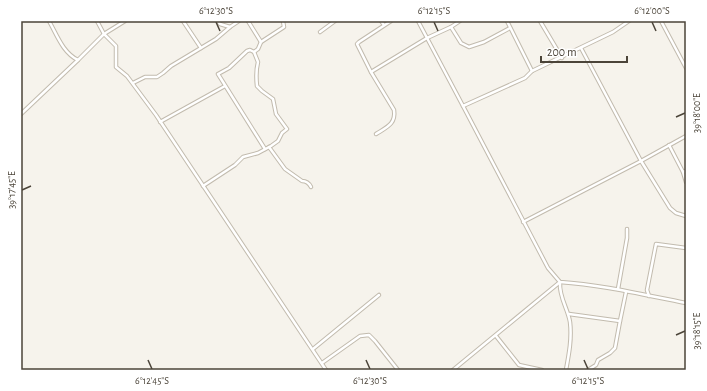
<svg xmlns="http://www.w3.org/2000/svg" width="707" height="391" viewBox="0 0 707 391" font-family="'Alegreya Sans',sans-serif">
  <rect width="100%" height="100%" fill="#f6f3ec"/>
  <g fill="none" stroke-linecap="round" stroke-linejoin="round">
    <!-- street casing -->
    <g stroke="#c2bbae" stroke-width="4.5">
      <g id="street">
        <path d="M49 21C57 35 63 53 78 60"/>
        <polyline points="97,21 104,34 116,46 116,67 127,76 156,115 326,370"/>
        <polyline points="183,21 201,48"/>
        <polyline points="218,21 220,24 230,27"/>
        <polyline points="248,21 261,42"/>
        <polyline points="381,21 384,25"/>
        <polyline points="418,21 463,106 525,78 532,71 613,32 629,21"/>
        <polyline points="507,21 532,71"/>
        <polyline points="540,21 562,58"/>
        <polyline points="661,21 686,68"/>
        <polyline points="451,27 461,43 469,47 484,42 510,28"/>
        <polyline points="320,32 335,21"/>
        <polyline points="581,48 641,161 686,136"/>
        <polyline points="371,72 357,44 359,42 391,21"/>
        <polyline points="133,83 145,77 157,77 163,73 171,66 216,39 230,27 239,21"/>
        <path d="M463 106 548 268 560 282C603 285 644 295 686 303"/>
        <polyline points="21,114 78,60 104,34 125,21"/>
        <polyline points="160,122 225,86"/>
        <path d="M376 134C387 127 396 124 394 110L371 72 427 38 451 27 460 21"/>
        <polyline points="669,145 683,172"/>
        <path d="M269 147 285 169 302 181C307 181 309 183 311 187"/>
        <polyline points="265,149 218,74 229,68 247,51 250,50 254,52 258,49 261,42 284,27 283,21"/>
        <polyline points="686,171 683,172 686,182"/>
        <path d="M203 186 235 165 243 157 258 153 271 146 278 141 282 133 287 129 276 114 273 99 262 91 257 86C256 77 256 70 258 62L254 52"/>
        <polyline points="523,222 641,161 670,208 676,213 686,216"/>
        <path d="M560 283C559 297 568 309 570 322 572 338 569 354 566 370"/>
        <polyline points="618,289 627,238 627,229"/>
        <polyline points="649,296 647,290 656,244 686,248"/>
        <polyline points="569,314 620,321 626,292"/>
        <polyline points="496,336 519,365 542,370"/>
        <polyline points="313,349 379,295"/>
        <polyline points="322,363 360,336 369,335 375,341 398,370"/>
        <polyline points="453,370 560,282"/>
        <polyline points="588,370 596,365 598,360 610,353 615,348 620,321"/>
      </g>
    </g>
    <!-- street -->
    <use href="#street" stroke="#fff" stroke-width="2.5"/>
  </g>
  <!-- ticks -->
  <path fill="none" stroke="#4b4439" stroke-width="1.5" d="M216 22 220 31M434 22 438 31M652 22 656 31M676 117 685 113M22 190 31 186M676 335 685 331M148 360 152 369M366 360 370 369M584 360 588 369"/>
  <!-- border -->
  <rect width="707" height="391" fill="none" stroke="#ffffff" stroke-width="44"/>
  <!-- scale -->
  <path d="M541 56v6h86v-6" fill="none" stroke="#4b4439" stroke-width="2"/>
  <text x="547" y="56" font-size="12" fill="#4b4439" stroke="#ffffff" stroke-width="3" paint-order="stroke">200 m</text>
  <rect x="22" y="22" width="663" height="347" fill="none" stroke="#4b4439" stroke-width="1.5"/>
  <g font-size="10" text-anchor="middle" fill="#4b4439">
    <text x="216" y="14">6°12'30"S</text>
    <text x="434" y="14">6°12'15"S</text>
    <text x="652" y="14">6°12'00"S</text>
    <text transform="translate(696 113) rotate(-90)" y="4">39°18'00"E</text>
    <text transform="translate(11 190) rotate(-90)" y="4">39°17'45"E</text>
    <text transform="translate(696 331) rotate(-90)" y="4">39°18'15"E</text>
    <text x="152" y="384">6°12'45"S</text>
    <text x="370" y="384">6°12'30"S</text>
    <text x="588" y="384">6°12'15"S</text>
  </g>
</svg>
